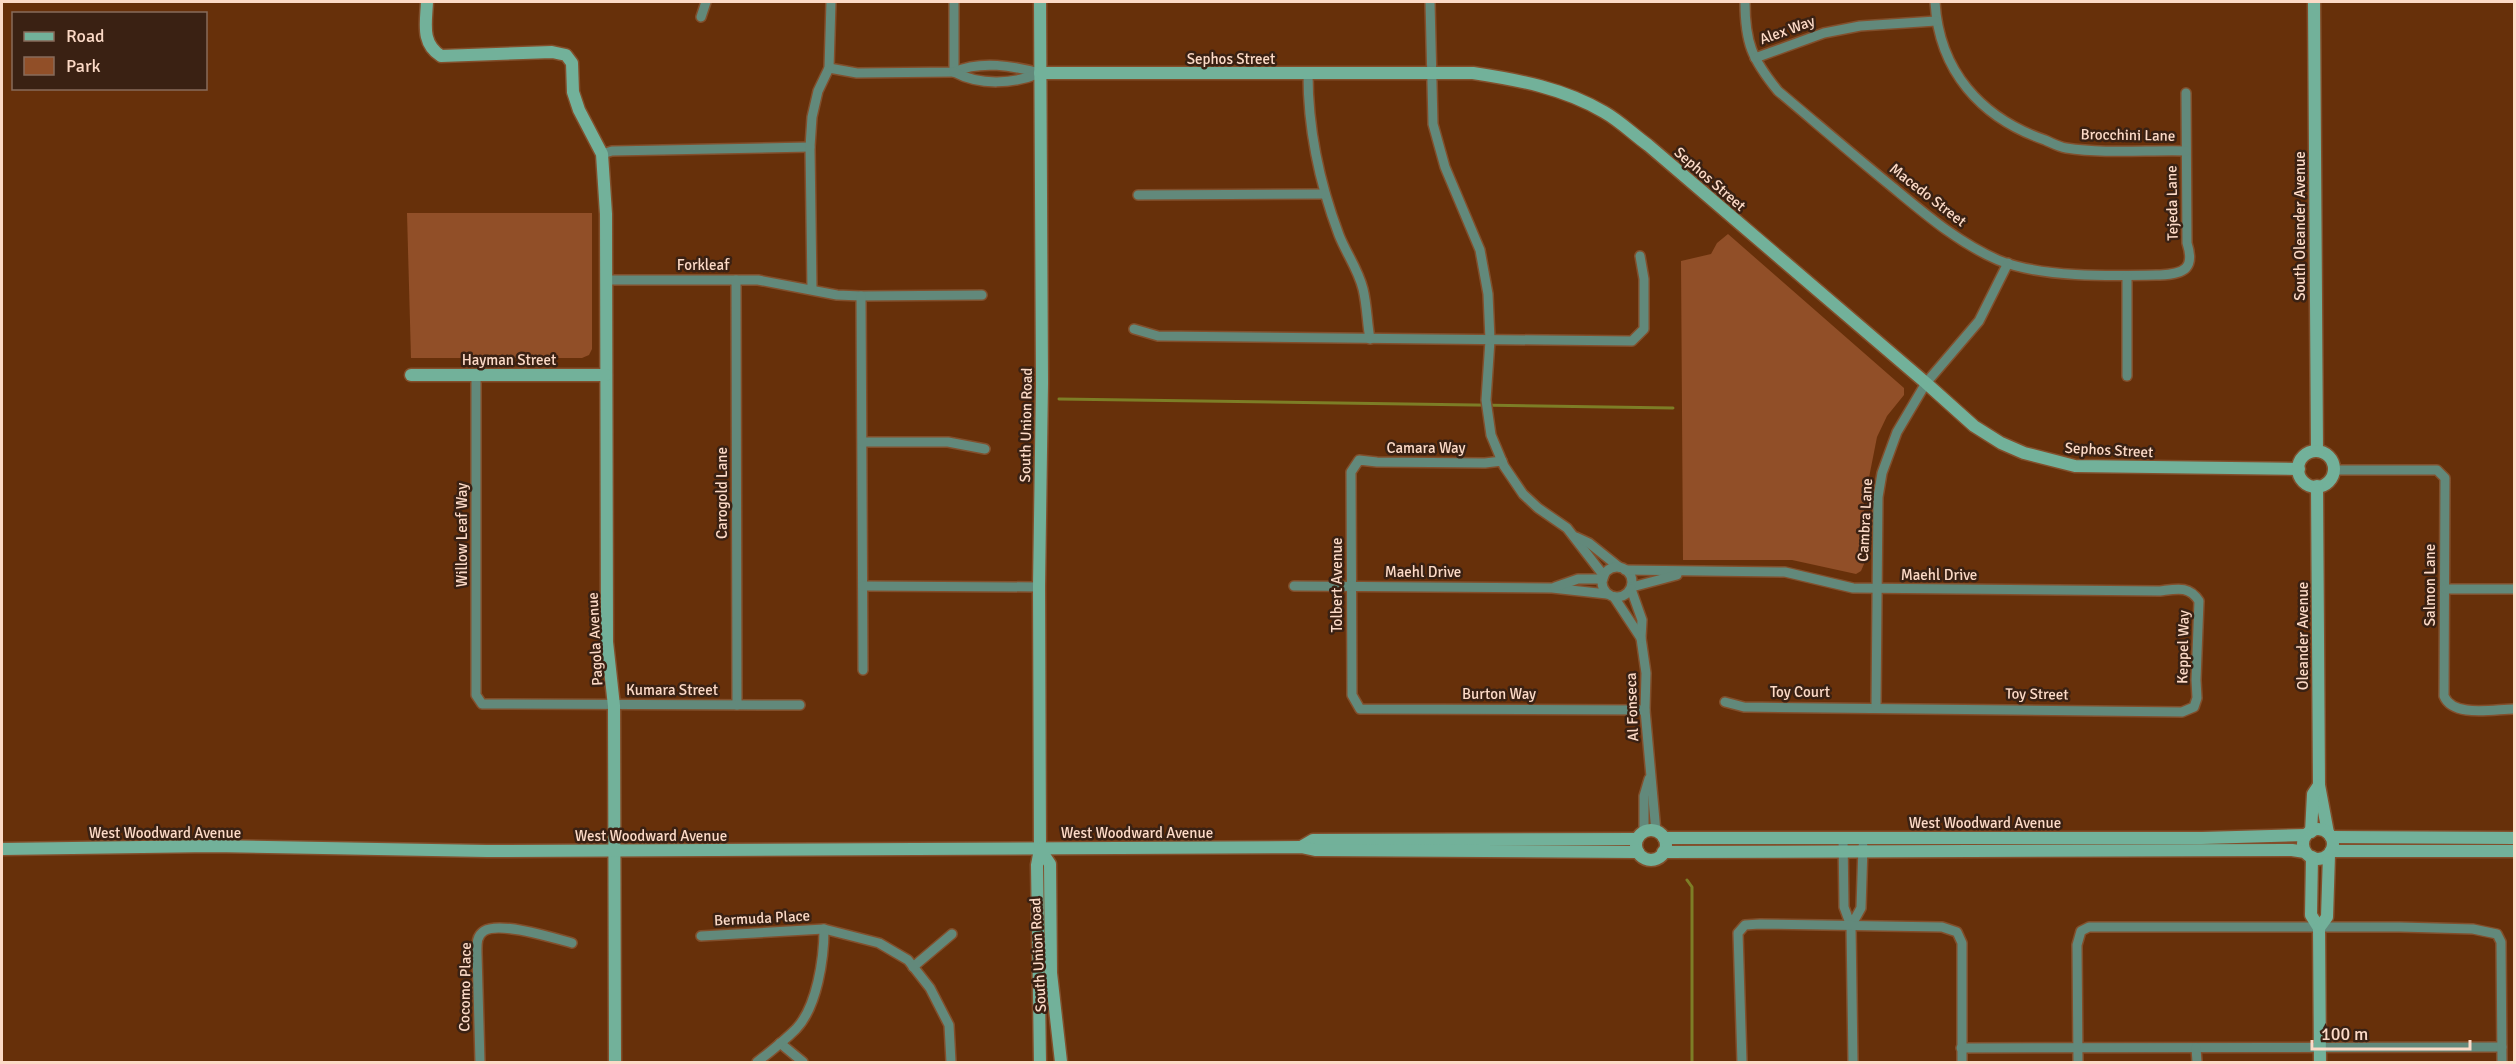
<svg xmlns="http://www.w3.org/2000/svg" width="2516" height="1064" viewBox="0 0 2516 1064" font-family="Signika,sans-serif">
  <rect width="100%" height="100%" fill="#67300a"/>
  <!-- green -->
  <g fill="#914f28">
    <polygon points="407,213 592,213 592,349 589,355 582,358 411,358"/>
    <polygon points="1728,234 1904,388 1904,395 1887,416 1877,437 1864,503 1864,564 1861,571 1856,574 1792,560 1683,560 1681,261 1711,254 1717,243"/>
  </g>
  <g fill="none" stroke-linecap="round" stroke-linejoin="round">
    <!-- stream -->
    <g stroke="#7d7e26" stroke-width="3">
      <polyline points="1059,399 1673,408"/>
      <polyline points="1687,880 1692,887 1692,1062"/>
    </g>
    <!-- street casing -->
    <g stroke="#824f2c" stroke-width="12">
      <g id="street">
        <polyline points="954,2 954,72"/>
        <polyline points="1430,2 1433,124 1445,167 1480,250 1488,294 1490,340 1486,400 1491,435 1504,466 1523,494 1538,508 1567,528 1604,576"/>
        <path d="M1745 2C1745 43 1752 59 1778 91 1815 122 1852 154 1890 185 1924 213 1957 242 1998 260 2041 278 2113 276 2160 275 2185 274 2195 268 2187 243L2186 93"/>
        <path d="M1935 2C1939 71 1981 118 2045 140 2052 143 2059 147 2066 148 2105 154 2147 150 2186 151"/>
        <polyline points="701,17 706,2"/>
        <polyline points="1755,58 1824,33 1860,26 1936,21"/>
        <path d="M829 68 857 73 954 72C981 60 1013 66 1040 73"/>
        <path d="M954 72C980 86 1014 84 1040 73"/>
        <path d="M1308 74C1308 130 1319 182 1339 235 1346 253 1358 269 1363 289 1367 305 1367 323 1370 339"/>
        <polyline points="602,154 612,151 810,147"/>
        <polyline points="1138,195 1325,194"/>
        <polyline points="606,280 758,280 837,295 861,296 982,295"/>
        <polyline points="736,280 737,705"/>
        <polyline points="812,289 810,147 812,117 818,91 829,68 831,2"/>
        <polyline points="861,296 863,670"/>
        <polyline points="1134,329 1158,336 1632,341 1644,329 1644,279 1640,256"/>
        <polyline points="476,375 476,695 482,704 800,705"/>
        <polyline points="2127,376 2127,276"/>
        <polyline points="863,442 948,442 985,449"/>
        <polyline points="1502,461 1485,463 1377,462 1359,460 1351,472 1352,695 1360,709 1645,710"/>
        <path d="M2334 470H2437L2445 478 2444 696C2453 718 2494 709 2514 709"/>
        <polyline points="1576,537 1589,543 1619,567"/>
        <circle cx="1617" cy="582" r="15"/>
        <path d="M1625 570 1785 572 1853 588 2160 591C2176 589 2189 585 2199 601L2196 680 2197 698 2194 707 2182 712 1744 707 1725 702"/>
        <polyline points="863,586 1039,587"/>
        <polyline points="1294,586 1552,588 1607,594"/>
        <polyline points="1555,587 1578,579 1603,579"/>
        <polyline points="1632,587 1677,575"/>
        <polyline points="1631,589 1642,620 1641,638 1646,673 1645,710 1656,832"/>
        <polyline points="2445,589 2514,589"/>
        <polyline points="1614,597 1641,638"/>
        <polyline points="1876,707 1878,497 1882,473 1897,432 1926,383 1979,321 2008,263"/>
        <polyline points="1644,832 1644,796 1649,779"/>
        <polyline points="1843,838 1844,907 1851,926 1861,908 1863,846"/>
        <polyline points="1851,926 1853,1062"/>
        <polyline points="701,936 824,929 879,943 908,960 930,988 949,1025 951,1062"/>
        <polyline points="913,967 952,934"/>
        <polyline points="780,1043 803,1062"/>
        <polyline points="1961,1048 2502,1047"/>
        <polyline points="2196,1048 2197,1062"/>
        <path d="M480 1062 477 953C477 945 476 936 484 931 500 921 554 938 572 943"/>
        <path d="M757 1062C770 1052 784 1041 796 1029 817 1007 824 959 824 929"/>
        <polyline points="1742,1062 1738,933 1745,925 1760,924 1942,927 1957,932 1962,943 1962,1062"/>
        <polyline points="2078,1062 2077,945 2081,931 2089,927 2400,927 2473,929 2497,934 2501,942 2502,1062"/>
      </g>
    </g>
    <!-- secondary casing -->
    <g stroke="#824f2c" stroke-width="15">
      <g id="secondary">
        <path d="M427 2C426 24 421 43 441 56L552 52 566 55 572 63 573 92 579 110 602 154 606 214 607 642 614 706 615 1062"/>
        <polyline points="1040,2 1042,383 1039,587 1040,849 1037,865 1040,1062"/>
        <polyline points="2314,2 2317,450"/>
        <path d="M1040 73H1473C1519 80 1563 88 1604 112 1620 121 1634 135 1648 145L1926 383 1974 426 2001 443 2024 453 2075 466 2299 469"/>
        <polyline points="411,375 606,375"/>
        <circle cx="2316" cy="469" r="18"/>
        <polyline points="2317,486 2319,785 2328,833"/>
        <circle cx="2318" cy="844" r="15"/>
        <circle cx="1651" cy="845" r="15"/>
        <polyline points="2311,832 2313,794 2319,785"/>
        <polyline points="2331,837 2514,838"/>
        <polyline points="1664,838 2202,838 2306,835"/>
        <polyline points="1301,847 1313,840 1637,839"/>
        <polyline points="2,849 212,846 487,851 1301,847 1315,850 1638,852"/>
        <polyline points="1040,849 1050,864 1051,973 1061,1062"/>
        <polyline points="2331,851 2514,851"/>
        <polyline points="1663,852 2292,850 2305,852"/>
        <polyline points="2312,857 2311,915 2319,928 2320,1062"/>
        <polyline points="2319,928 2327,917 2329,855"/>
      </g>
    </g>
    <!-- street -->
    <use href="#street" stroke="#62897b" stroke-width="9"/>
    <!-- secondary -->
    <use href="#secondary" stroke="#72b19a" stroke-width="12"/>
  </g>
  <g text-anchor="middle" stroke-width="5" stroke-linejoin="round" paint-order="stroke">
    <!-- street labels -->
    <g font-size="15" fill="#fcdac7" stroke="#3a2113">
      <text transform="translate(1787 30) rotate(-20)" y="5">Alex Way</text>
      <text x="1231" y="64">Sephos Street</text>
      <text transform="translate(2128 135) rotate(1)" y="5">Brocchini Lane</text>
      <text transform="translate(1710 179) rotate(41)" y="5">Sephos Street</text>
      <text transform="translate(1928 195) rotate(38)" y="5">Macedo Street</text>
      <text transform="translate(2172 203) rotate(-91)" y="5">Tejeda Lane</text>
      <text transform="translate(2300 226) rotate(-90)" y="5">South Oleander Avenue</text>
      <text x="703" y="270">Forkleaf</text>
      <text x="509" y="365">Hayman Street</text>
      <text transform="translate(1026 425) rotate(-89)" y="5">South Union Road</text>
      <text x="1426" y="453">Camara Way</text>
      <text transform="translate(2109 450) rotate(3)" y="5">Sephos Street</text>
      <text transform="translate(722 493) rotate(-90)" y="5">Carogold Lane</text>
      <text transform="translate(1865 520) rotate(-87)" y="5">Cambra Lane</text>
      <text transform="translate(462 535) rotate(-90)" y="5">Willow Leaf Way</text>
      <text x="1423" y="577">Maehl Drive</text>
      <text x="1939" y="580">Maehl Drive</text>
      <text transform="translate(1337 585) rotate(-90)" y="5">Tolbert Avenue</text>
      <text transform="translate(2430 585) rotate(-90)" y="5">Salmon Lane</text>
      <text transform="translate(2303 636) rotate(-90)" y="5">Oleander Avenue</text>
      <text transform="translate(595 639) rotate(-93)" y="5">Pagola Avenue</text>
      <text transform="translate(2183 647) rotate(-89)" y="5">Keppel Way</text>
      <text x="672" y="695">Kumara Street</text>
      <text x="1800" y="697">Toy Court</text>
      <text x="1499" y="699">Burton Way</text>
      <text transform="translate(2037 694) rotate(1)" y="5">Toy Street</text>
      <text transform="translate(1632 707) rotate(-92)" y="5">Al Fonseca</text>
      <text x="1985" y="828">West Woodward Avenue</text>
      <text x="165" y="838">West Woodward Avenue</text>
      <text x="1137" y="838">West Woodward Avenue</text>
      <text x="651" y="841">West Woodward Avenue</text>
      <text transform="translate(762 918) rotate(-3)" y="5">Bermuda Place</text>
      <text transform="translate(1038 955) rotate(-93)" y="5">South Union Road</text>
      <text transform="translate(465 987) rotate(-89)" y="5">Cocomo Place</text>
    </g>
  </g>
  <!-- border -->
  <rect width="2516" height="1064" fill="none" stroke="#fcdac7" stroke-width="6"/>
  <!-- legend -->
  <rect x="12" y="12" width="195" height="78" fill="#3a2113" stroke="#886b5b" stroke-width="1.5"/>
  <rect x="24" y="32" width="30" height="9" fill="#72b19a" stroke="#886b5b" stroke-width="1.5"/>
  <text x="66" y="42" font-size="18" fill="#fcdac7">Road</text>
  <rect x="24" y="57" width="30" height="18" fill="#914f28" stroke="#886b5b" stroke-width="1.5"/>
  <text x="66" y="72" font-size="18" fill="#fcdac7">Park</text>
  <!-- scale -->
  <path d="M2312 1040v9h158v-9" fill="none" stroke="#fcdac7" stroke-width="3"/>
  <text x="2321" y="1040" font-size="18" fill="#fcdac7" stroke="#3a2113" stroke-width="4.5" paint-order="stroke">100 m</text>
</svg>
